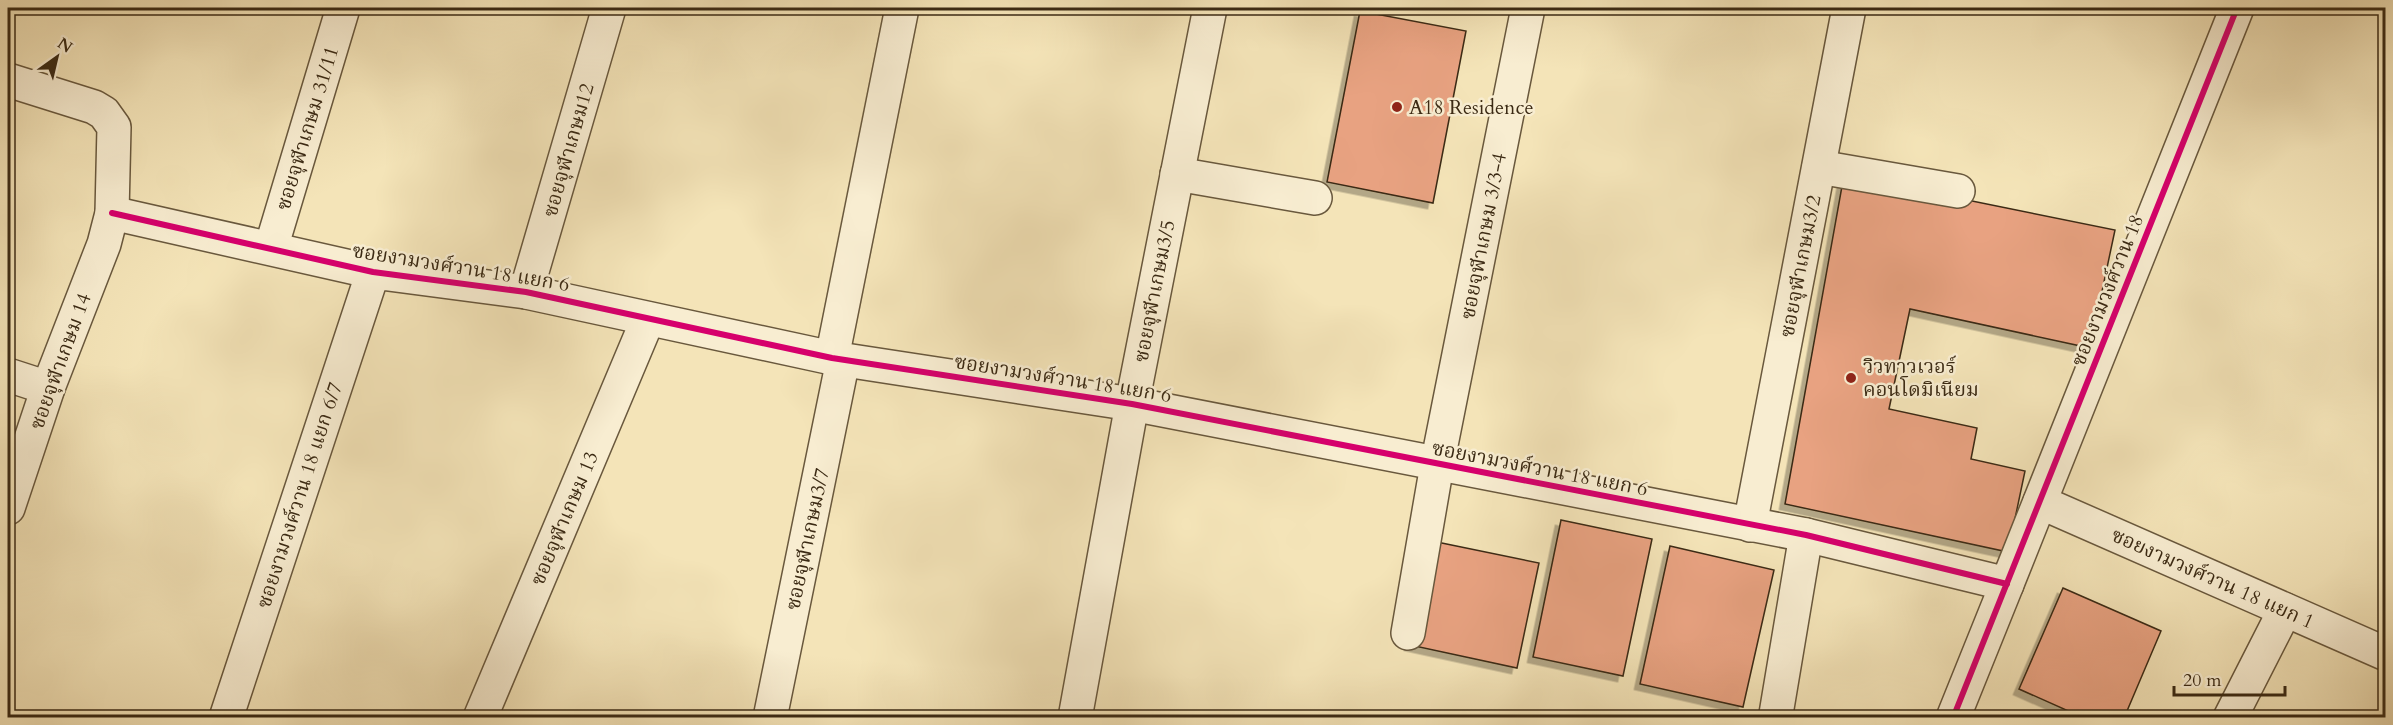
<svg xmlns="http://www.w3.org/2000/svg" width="2393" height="725" viewBox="0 0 2393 725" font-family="Cardo,'Noto Serif Thai',serif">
  <defs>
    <filter id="shadow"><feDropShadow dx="-5.5" dy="5.5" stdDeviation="0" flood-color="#0004"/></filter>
  </defs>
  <rect width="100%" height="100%" fill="#f4e4b8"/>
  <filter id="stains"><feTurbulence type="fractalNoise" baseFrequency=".00333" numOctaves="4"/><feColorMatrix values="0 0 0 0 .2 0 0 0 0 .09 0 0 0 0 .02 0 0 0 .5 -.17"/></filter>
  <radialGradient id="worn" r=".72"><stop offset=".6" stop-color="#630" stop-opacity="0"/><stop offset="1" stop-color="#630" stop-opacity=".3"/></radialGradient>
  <!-- building -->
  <g fill="#e8a281" stroke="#3b2a14" stroke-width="1.5" filter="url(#shadow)">
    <polygon points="1360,11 1466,31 1433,203 1327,182"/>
    <polygon points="1844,175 2115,230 2090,348 1910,309 1889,409 1977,428 1971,459 2025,471 2008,552 1785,504"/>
    <polygon points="1561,520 1652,539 1623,676 1533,657"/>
    <polygon points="1432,541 1539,563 1517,668 1410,645"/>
    <polygon points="1670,546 1774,570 1743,707 1640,684"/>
    <polygon points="2063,588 2161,631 2124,718 2084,718 2019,689"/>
  </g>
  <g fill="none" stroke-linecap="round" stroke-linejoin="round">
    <!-- minor casing -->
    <g stroke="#69583d" stroke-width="36">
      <g id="minor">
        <polyline points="8,80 94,107 104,113 114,127 112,213 104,244 48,388 8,508"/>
        <polyline points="1819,167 1958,191"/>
        <polyline points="1177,174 1315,198"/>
        <polyline points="112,213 373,272"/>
        <polyline points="271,248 343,8"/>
        <polyline points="526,292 609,8"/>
        <polyline points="832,358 902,8"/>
        <polyline points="8,375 48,388"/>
        <polyline points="2040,502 2386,654"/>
        <polyline points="1750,525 1849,8"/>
        <polyline points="1408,633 1437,465 1528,8"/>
        <polyline points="1776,714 1806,535"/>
        <polyline points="480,718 648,319"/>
        <polyline points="770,718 843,360"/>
        <polyline points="1075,718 1132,404 1210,8"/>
        <polyline points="1953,718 2007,584"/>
        <polyline points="2230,718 2285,610"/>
      </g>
    </g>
    <!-- tertiary casing -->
    <g stroke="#69583d" stroke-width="36">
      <polyline id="tertiary" points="226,718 373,272 526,292 832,358 1132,404 1806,535 2007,584 2237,8"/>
    </g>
    <!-- minor -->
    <use href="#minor" stroke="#f8edd1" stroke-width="33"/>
    <!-- tertiary -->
    <use href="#tertiary" stroke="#f8edd1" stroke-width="33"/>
    <!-- cycleway casing -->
    <g stroke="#f8edd1" stroke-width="10">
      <g id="cycleway">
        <polyline points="112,213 373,272 526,292 832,358 1132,404 1806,535 2007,584"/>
        <polyline points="1953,718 2237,8"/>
      </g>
    </g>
    <!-- cycleway -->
    <use href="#cycleway" stroke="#d6006c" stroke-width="6"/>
  </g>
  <!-- markers -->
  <g fill="#8f2418" stroke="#f8edd1" stroke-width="2">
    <circle cx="1397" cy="107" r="6"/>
    <circle cx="1851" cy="378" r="6"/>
  </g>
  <g text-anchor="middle" stroke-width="5" stroke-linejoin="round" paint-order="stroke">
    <!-- poi labels -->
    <g font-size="20" fill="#3b2a14" stroke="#f8edd1" text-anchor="start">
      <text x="1409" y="114">A18 Residence</text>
      <text x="1863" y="373">วิวทาวเวอร์<tspan x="1863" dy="23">คอนโดมิเนียม</tspan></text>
    </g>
    <!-- street labels -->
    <g font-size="20" fill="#3b2a14" stroke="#f8edd1">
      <text transform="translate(307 128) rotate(-73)" y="7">ซอยจุฬาเกษม 31/11</text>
      <text transform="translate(568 150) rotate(-74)" y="7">ซอยจุฬาเกษม12</text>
      <text transform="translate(1483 236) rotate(-79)" y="7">ซอยจุฬาเกษม 3/3-4</text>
      <text transform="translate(1800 266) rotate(-79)" y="7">ซอยจุฬาเกษม3/2</text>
      <text transform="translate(461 267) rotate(9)" y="7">ซอยงามวงศ์วาน 18 แยก 6</text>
      <text transform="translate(2107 290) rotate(-68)" y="7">ซอยงามวงศ์วาน 18</text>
      <text transform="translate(1154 291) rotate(-79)" y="7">ซอยจุฬาเกษม3/5</text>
      <text transform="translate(60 361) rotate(-70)" y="7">ซอยจุฬาเกษม 14</text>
      <text transform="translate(1063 378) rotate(9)" y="7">ซอยงามวงศ์วาน 18 แยก 6</text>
      <text transform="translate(1540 468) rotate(11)" y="7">ซอยงามวงศ์วาน 18 แยก 6</text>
      <text transform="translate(299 495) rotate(-72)" y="7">ซอยงามวงศ์วาน 18 แยก 6/7</text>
      <text transform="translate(564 518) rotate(-67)" y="7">ซอยจุฬาเกษม 13</text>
      <text transform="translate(807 539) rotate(-78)" y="7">ซอยจุฬาเกษม3/7</text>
      <text transform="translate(2213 578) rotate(24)" y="7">ซอยงามวงศ์วาน 18 แยก 1</text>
    </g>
  </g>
  <!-- margin -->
  <rect width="2393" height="725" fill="none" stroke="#f4e4b8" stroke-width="30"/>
  <rect x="9" y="9" width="2375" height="707" fill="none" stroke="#3b2a14" stroke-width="3"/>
  <rect x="15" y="15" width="2363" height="695" fill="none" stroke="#3b2a14" stroke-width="1.5"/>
  <!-- north arrow -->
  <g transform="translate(57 57) rotate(34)" stroke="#f8edd1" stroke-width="4.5" paint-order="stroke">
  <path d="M0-4.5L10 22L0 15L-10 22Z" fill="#3b2a14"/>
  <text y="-9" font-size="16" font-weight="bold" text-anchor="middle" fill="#3b2a14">N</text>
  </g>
  <!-- scale -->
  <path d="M2174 686v9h111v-9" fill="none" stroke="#3b2a14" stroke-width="3"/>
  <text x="2183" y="686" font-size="18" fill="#3b2a14" stroke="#f8edd1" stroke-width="4.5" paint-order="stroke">20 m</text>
  <rect width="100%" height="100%" filter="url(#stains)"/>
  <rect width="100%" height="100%" fill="url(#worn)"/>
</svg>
